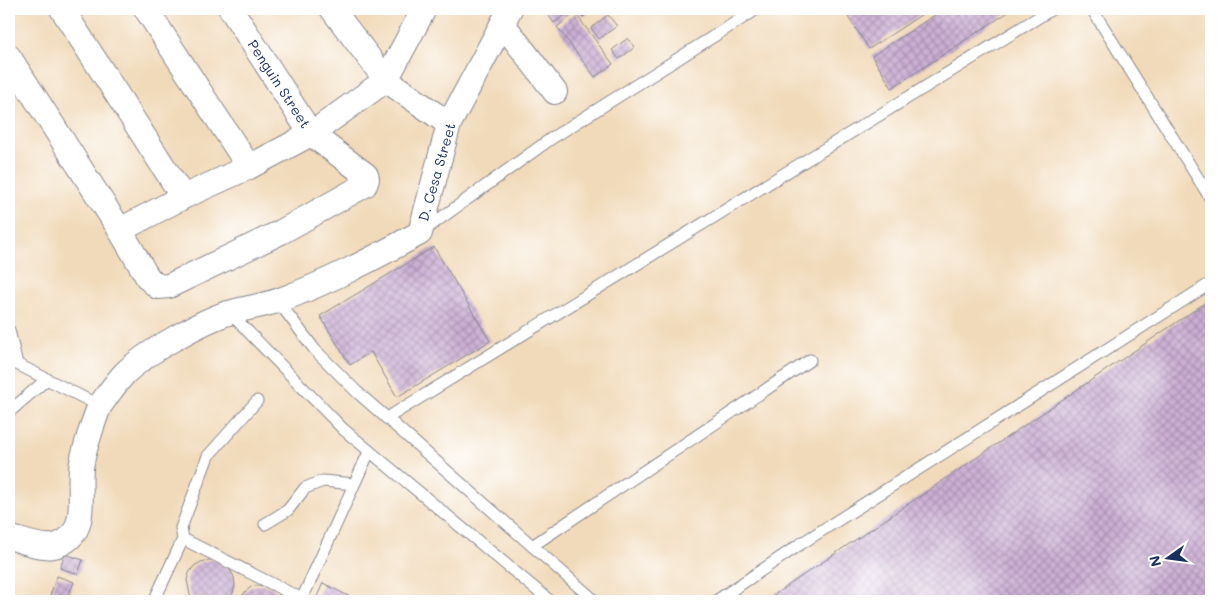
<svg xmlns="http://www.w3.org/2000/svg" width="1220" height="610" viewBox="0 0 1220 610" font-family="Mali,sans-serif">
  <defs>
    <pattern id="building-cross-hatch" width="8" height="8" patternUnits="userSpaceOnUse" patternTransform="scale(1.25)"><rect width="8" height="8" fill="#ccafd4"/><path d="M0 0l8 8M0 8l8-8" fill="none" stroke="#a58faf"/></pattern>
  </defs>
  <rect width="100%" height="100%" fill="#fff"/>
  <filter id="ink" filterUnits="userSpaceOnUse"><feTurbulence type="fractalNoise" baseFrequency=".02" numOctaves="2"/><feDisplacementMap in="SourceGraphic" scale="10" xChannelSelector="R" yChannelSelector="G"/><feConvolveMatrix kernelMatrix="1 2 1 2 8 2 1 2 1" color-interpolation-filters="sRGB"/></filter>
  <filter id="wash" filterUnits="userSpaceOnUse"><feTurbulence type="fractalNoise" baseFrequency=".0096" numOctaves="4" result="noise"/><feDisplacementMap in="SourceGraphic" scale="20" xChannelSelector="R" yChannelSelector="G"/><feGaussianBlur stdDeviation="1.12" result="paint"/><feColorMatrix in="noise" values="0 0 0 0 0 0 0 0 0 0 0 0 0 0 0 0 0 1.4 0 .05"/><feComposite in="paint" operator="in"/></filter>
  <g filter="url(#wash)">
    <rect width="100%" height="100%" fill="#f1daba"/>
    <g id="blocks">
      <!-- building -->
      <g fill="url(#building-cross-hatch)">
        <polygon points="544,9 573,9 554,23"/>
        <polygon points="578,9 591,9 592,10 583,17"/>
        <polygon points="861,9 930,9 869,49 848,17"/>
        <polygon points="944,9 1013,9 892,88 872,56"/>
        <polygon points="575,13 613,64 595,77 557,27"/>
        <polygon points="608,15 617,26 599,39 591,28"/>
        <polygon points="628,38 635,47 619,59 612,50"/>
        <polygon points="434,247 490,341 397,397 371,352 350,365 320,316"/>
        <polygon points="1211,299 1211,601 765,601"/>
        <polygon points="65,554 83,560 78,574 60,568"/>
        <polygon points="209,560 217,560 224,564 230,570 234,577 235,585 233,593 227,601 194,601 190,595 187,580 189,573 194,566 201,562"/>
        <polygon points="57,576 74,582 66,601 48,601"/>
        <polygon points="323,583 358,601 315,601"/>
        <polygon points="259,585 268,586 275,589 284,601 239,601 245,592 251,587"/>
      </g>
    </g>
  </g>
  <g filter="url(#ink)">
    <use href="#blocks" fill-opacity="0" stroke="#86848c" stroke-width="1"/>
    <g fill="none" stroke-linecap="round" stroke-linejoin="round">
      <!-- service casing -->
      <g stroke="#86848c" stroke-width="13">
        <g id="service">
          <polyline points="1092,9 1211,199"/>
          <polyline points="423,231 552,138 757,9"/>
          <polyline points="278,301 315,350 357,392 595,601"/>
          <polyline points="230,313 343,429 550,601"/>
          <polyline points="9,330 17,364"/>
          <polyline points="9,360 100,406"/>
          <polyline points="257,401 208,456 181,528 183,539 302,599"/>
          <polyline points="9,412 47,379"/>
          <polyline points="387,418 1052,9"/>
          <polyline points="265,524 288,510 305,488 323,481 354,484"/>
          <polyline points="532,546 810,360"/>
          <polyline points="154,601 183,539"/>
          <polyline points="301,601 369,452"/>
          <polyline points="716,601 799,545 1211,283"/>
        </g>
      </g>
      <!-- minor casing -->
      <g stroke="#86848c" stroke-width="26">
        <g id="minor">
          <polyline points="62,9 183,197"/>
          <polyline points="146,9 249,167"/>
          <polyline points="332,9 386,80 449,124"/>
          <polyline points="503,24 555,92"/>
          <polyline points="9,57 120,230 148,278 158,287 169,286 281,232 365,185 367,179 366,175 311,134 231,9"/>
          <polyline points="120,230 183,197 249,167 311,134 386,80 424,9"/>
          <path d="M9 537C24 541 46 551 60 544 92 530 76 488 82 462 84 451 96 412 101 404 108 394 116 383 124 374 145 353 200 322 228 313 245 308 263 306 280 300 329 282 374 258 420 233L449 124 510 9"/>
        </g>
      </g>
      <!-- service -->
      <use href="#service" stroke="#fff" stroke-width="11"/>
      <!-- minor -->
      <use href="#minor" stroke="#fff" stroke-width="24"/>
    </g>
  </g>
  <g text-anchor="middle" stroke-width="4" stroke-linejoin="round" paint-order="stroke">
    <!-- street labels -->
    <g font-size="14" fill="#1b2f5e" stroke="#fff">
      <text transform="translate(279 84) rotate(57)" y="5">Penguin Street</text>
      <text transform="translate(437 172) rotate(-74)" y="5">D. Cesa Street</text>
    </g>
  </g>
  <!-- margin -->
  <rect width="1220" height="610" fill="none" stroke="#fff" stroke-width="30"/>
  <!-- north arrow -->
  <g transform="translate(1168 558) rotate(256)" stroke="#ffffff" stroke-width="4" paint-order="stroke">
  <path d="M0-4L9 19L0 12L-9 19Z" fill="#1b2f5e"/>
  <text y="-8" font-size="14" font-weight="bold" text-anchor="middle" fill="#1b2f5e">N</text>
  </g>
</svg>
